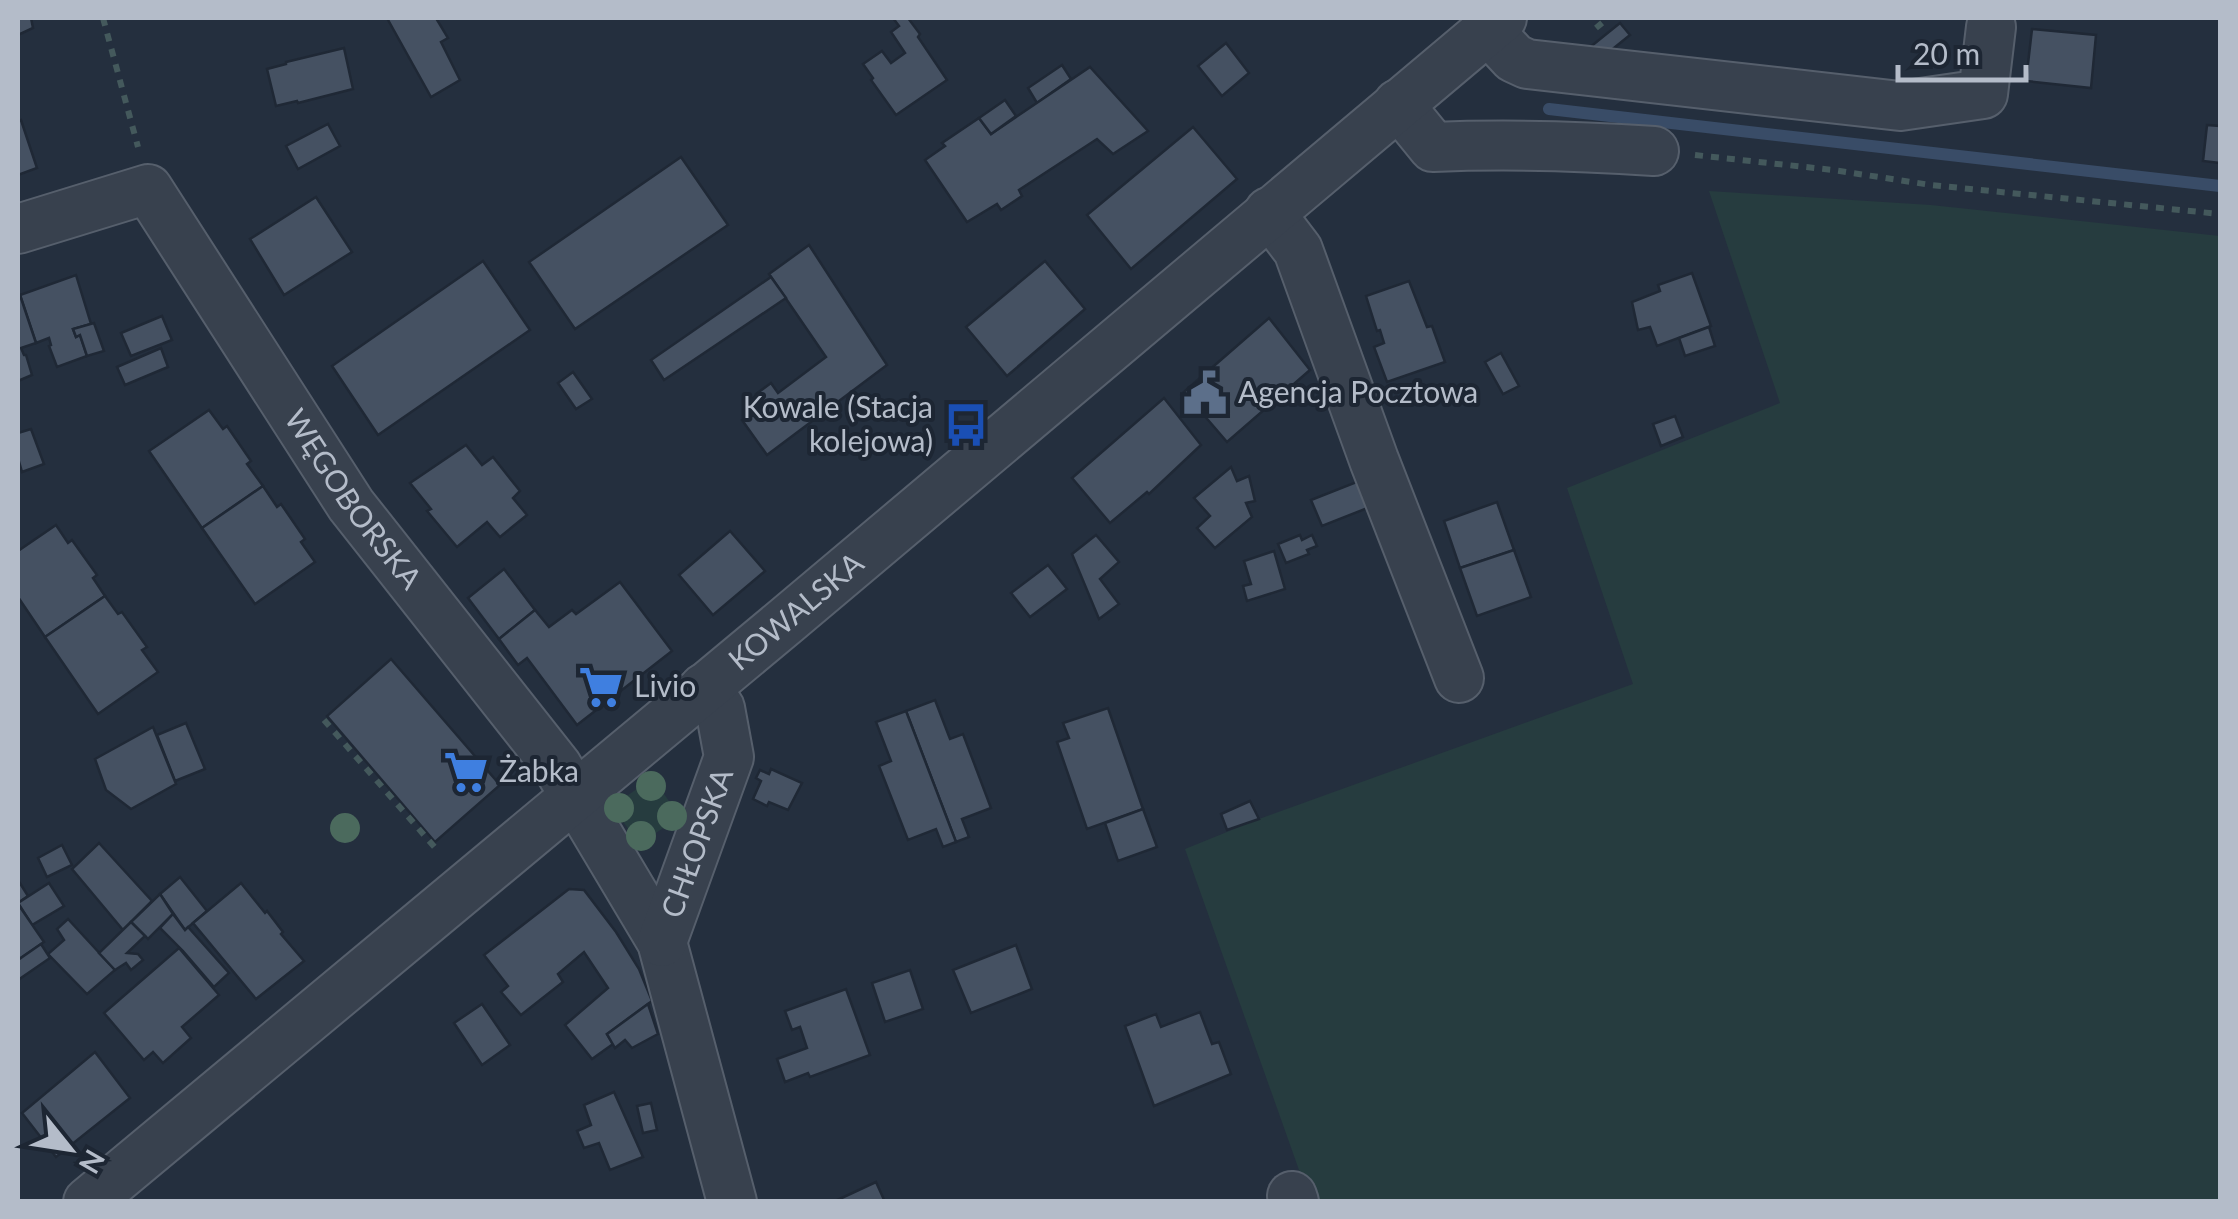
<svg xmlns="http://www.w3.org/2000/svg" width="2238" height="1219" viewBox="0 0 2238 1219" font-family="Lato,sans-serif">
  <rect width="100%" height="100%" fill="#242f3e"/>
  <!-- green -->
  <g fill="#263c3f">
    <polygon points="1709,191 1931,205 2220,236 2220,1201 1310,1201 1185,849 1259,819 1633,684 1567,488 1780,403"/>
    <polygon points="653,778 680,817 639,844 612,806"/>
  </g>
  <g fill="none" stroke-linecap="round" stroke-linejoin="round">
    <!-- stream -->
    <polyline stroke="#394c67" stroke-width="12" points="1549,109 2220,186"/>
  </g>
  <!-- building -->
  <g fill="#455162" stroke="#1f2835" stroke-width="2.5">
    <polygon points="18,18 31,18 33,28 18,35"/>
    <polygon points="387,18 436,18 448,38 441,42 460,80 431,97"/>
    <polygon points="893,18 908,18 920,34 918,37 947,80 896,115 871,80 873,78 863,64 882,51 891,63 905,53 891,32 899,26"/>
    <polygon points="1620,23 1630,35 1599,60 1589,48"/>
    <polygon points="2032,29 2096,35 2091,88 2026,81"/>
    <polygon points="1226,43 1249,73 1222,96 1198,66"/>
    <polygon points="344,48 353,89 298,103 297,101 276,106 267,69 286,64 286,62"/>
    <polygon points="1062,65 1071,79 1037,103 1028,88"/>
    <polygon points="1090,67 1148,131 1113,154 1097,139 1019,190 1022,196 1001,210 997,204 967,222 925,160 945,146 942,143 979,118 991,134"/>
    <polygon points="1005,100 1016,116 991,134 979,118"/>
    <polygon points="21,120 37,168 18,175 18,121"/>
    <polygon points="328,124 340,146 298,169 286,146"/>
    <polygon points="2207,125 2220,126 2220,163 2203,161"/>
    <polygon points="1193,127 1237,179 1131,269 1087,215"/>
    <polygon points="681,157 728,225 575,329 529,262"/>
    <polygon points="316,197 352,252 284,295 250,239"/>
    <polygon points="809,245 887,365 767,455 742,420 763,404 756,394 771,383 778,393 826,357 769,274"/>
    <polygon points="483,261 530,330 378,435 332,366"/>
    <polygon points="1045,261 1085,309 1007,376 966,327"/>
    <polygon points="1692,273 1711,326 1657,346 1650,327 1638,330 1632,302 1660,291 1658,285"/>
    <polygon points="76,275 91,324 73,329 76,337 80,335 87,356 57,367 49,346 51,345 49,338 36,343 20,295"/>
    <polygon points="771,277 786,298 664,380 651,360"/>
    <polygon points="1409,281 1427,327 1432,326 1445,362 1387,382 1374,347 1384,343 1380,330 1377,331 1366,296"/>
    <polygon points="18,295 20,295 36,343 21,348 24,355 26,355 32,375 18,381"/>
    <polygon points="162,316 172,340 131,356 121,333"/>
    <polygon points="1269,318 1310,370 1227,442 1184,392"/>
    <polygon points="94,323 104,351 87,356 80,335 76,337 73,329"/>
    <polygon points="1709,327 1715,346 1685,356 1679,338"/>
    <polygon points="161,348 168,367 125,385 117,367"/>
    <polygon points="1501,353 1519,386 1503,394 1485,362"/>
    <polygon points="573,372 592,399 576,409 558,383"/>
    <polygon points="1164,398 1201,445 1149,494 1147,492 1110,523 1072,478"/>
    <polygon points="209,410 223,429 227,426 251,461 247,464 263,486 202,528 149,451"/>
    <polygon points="1675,416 1683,437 1661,446 1653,424"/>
    <polygon points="31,429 44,464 22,472 18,458 18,433"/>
    <polygon points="466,445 482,465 493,457 520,491 513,498 527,515 500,537 487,522 457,547 427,511 431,509 410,483"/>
    <polygon points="1231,467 1237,481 1249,476 1255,501 1246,503 1252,517 1215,548 1197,528 1210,516 1194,498"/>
    <polygon points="1359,481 1370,507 1322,526 1311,500"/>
    <polygon points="263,486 277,507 281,504 305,539 301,542 315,562 255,604 202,528"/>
    <polygon points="1497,502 1514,550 1460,568 1444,521"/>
    <polygon points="56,525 68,543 72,540 97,575 93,578 105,596 45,637 18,597 18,551"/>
    <polygon points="730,531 765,571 713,615 679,575"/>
    <polygon points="1096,535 1119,562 1100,579 1119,604 1099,619 1072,554"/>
    <polygon points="1300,535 1302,540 1312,535 1317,546 1307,550 1309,554 1286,563 1278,544"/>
    <polygon points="1514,550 1531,597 1477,616 1460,568"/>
    <polygon points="1274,551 1285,589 1247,601 1243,586 1251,584 1244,561"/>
    <polygon points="1048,565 1067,589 1030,617 1011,593"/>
    <polygon points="504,569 535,610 499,639 468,598"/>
    <polygon points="620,582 672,651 577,725 527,658 518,665 499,639 535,610 549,627 572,610 576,614"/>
    <polygon points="105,596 118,614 122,612 147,647 142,650 158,672 98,714 45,637"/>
    <polygon points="391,659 500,785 435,842 327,716"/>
    <polygon points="935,700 950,739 963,734 991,808 962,819 969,837 956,842 906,711"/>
    <polygon points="1108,708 1143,809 1087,829 1057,742 1069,738 1063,723"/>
    <polygon points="906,711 956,842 943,847 936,829 908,840 879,766 891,761 876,722"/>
    <polygon points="186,723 205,769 175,781 157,735"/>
    <polygon points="153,727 176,784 131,809 106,790 95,759"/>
    <polygon points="771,769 802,783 788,810 769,802 767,806 753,799 761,781 756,778 760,770 769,774"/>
    <polygon points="1250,801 1259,819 1227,830 1221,814"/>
    <polygon points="1143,809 1157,847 1118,861 1105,823"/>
    <polygon points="99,843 152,901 123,930 72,869"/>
    <polygon points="62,845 72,865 47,877 38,858"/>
    <polygon points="180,877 207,911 185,930 160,894"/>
    <polygon points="18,880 28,896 18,903"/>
    <polygon points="49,883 64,906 32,925 18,903"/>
    <polygon points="241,883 265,913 267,911 283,932 281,934 304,961 256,999 193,923"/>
    <polygon points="569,889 584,890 616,932 639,969 652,1001 607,1034 613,1044 592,1059 565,1025 608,988 584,952 558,974 563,982 521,1015 501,992 508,986 484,955"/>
    <polygon points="160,894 173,914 148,939 131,922"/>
    <polygon points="18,904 44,942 18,960"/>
    <polygon points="173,914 185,930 188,927 229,973 214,987 183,951 160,928"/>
    <polygon points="68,919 115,970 87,994 48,954 64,940 57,929"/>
    <polygon points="131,922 145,936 127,953 138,954 143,960 131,970 126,963 115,970 99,953"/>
    <polygon points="41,944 50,958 18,980 18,960"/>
    <polygon points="1016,945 1032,989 971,1013 953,970"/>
    <polygon points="179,948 219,995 182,1027 191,1038 163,1063 153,1052 144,1060 104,1013"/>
    <polygon points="910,970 923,1009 885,1022 872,983"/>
    <polygon points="846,989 870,1055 810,1077 808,1073 785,1082 777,1059 807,1048 800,1027 792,1030 785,1011"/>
    <polygon points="482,1004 510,1045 482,1065 454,1023"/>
    <polygon points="648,1004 658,1034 632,1048 625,1040 615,1048 607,1034"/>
    <polygon points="1200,1012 1212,1044 1219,1042 1231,1074 1154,1106 1125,1026 1156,1014 1161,1027"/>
    <polygon points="95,1052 130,1098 56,1157 22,1113"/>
    <polygon points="614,1092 643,1157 610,1170 599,1143 584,1148 577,1131 591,1125 584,1105"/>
    <polygon points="651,1103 657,1130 643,1133 637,1106"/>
    <polygon points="876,1182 885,1202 833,1202"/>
  </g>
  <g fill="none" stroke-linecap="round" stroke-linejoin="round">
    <!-- minor casing -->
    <g stroke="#565f6c" stroke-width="52">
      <g id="minor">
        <polyline points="1488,30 1514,58 1527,64 1900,106 1983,94 1991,27"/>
        <path d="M1398 104 1433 147C1507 144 1580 146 1654 151"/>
        <polyline points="1269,212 1298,250 1374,460 1459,678"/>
        <path id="s1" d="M18 229 148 189 351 505 557 766 662 942 732 1202"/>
        <path id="s2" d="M662 942 729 757 720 708 704 688"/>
        <polyline points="1292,1196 1294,1202"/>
        <path id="s3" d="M88 1202 787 620 1502 18"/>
      </g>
    </g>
    <!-- path -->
    <g stroke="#44595c" stroke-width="6" stroke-dasharray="8 8" stroke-linecap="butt">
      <polyline points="103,18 138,147"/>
      <polyline points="1596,28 1608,18"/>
      <polyline points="1695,155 1833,170 1931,185 2220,214"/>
      <polyline points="324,720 438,851"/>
    </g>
    <!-- minor -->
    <use href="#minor" stroke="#38414e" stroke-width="48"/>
  </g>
  <!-- trees -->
  <g fill="#4b6a5d">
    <circle cx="651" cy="786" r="15"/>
    <circle cx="619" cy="808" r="15"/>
    <circle cx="672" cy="816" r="15"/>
    <circle cx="345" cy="828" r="15"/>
    <circle cx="641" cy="836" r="15"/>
  </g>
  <!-- icons -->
  <defs>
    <g id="civic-bare" transform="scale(3.45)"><path d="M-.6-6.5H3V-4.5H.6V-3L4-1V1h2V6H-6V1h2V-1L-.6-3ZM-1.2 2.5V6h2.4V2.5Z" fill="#5c6f8a" stroke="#1d2633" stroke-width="2.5" paint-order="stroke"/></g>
    <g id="bus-bare" transform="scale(3.45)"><path d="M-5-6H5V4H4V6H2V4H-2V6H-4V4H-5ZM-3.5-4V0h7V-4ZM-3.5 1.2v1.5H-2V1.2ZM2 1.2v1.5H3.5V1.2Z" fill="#1a4fb4" stroke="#1d2633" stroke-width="2.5" paint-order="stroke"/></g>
    <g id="supermarket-bare" transform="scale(3.45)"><path d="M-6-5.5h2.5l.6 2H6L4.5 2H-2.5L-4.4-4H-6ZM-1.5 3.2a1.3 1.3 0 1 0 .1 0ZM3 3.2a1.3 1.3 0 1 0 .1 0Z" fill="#3f7fe0" stroke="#1d2633" stroke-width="2.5" paint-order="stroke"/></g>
  </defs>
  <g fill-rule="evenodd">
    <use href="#civic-bare" x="1205" y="393"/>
    <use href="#bus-bare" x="966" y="425"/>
    <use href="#supermarket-bare" x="601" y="687"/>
    <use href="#supermarket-bare" x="466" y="772"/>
  </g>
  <g text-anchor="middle" stroke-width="8" stroke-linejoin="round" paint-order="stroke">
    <!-- poi labels -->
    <g font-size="30" fill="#b4bcc9" stroke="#1d2633" text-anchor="start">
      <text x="1238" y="403">Agencja Pocztowa</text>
      <text x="933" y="418" text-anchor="end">Kowale (Stacja<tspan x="933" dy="34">kolejowa)</tspan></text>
      <text x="634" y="697">Livio</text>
      <text x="499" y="782">Żabka</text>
    </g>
    <!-- street labels -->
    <g font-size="30" fill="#b4bcc9" stroke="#1d2633">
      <text dy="10" stroke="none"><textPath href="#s1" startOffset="508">WĘGOBORSKA</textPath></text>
      <text dy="10" stroke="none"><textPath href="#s3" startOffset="922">KOWALSKA</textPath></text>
      <text dy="10" stroke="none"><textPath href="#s2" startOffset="105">CHŁOPSKA</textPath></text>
    </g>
  </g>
  <!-- border -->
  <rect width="2238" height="1219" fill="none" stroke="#b4bcc9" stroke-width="40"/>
  <!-- north arrow -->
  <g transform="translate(70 1149) rotate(120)" stroke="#1d2633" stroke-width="8" paint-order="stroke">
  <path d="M0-8L18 38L0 25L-18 38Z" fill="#b4bcc9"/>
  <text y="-15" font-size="28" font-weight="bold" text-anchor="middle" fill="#b4bcc9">N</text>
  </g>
  <!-- scale -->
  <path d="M1898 65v15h128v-15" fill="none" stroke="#b4bcc9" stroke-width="5"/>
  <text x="1913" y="65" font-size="30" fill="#b4bcc9" stroke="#1d2633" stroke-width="8" paint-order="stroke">20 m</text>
</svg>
